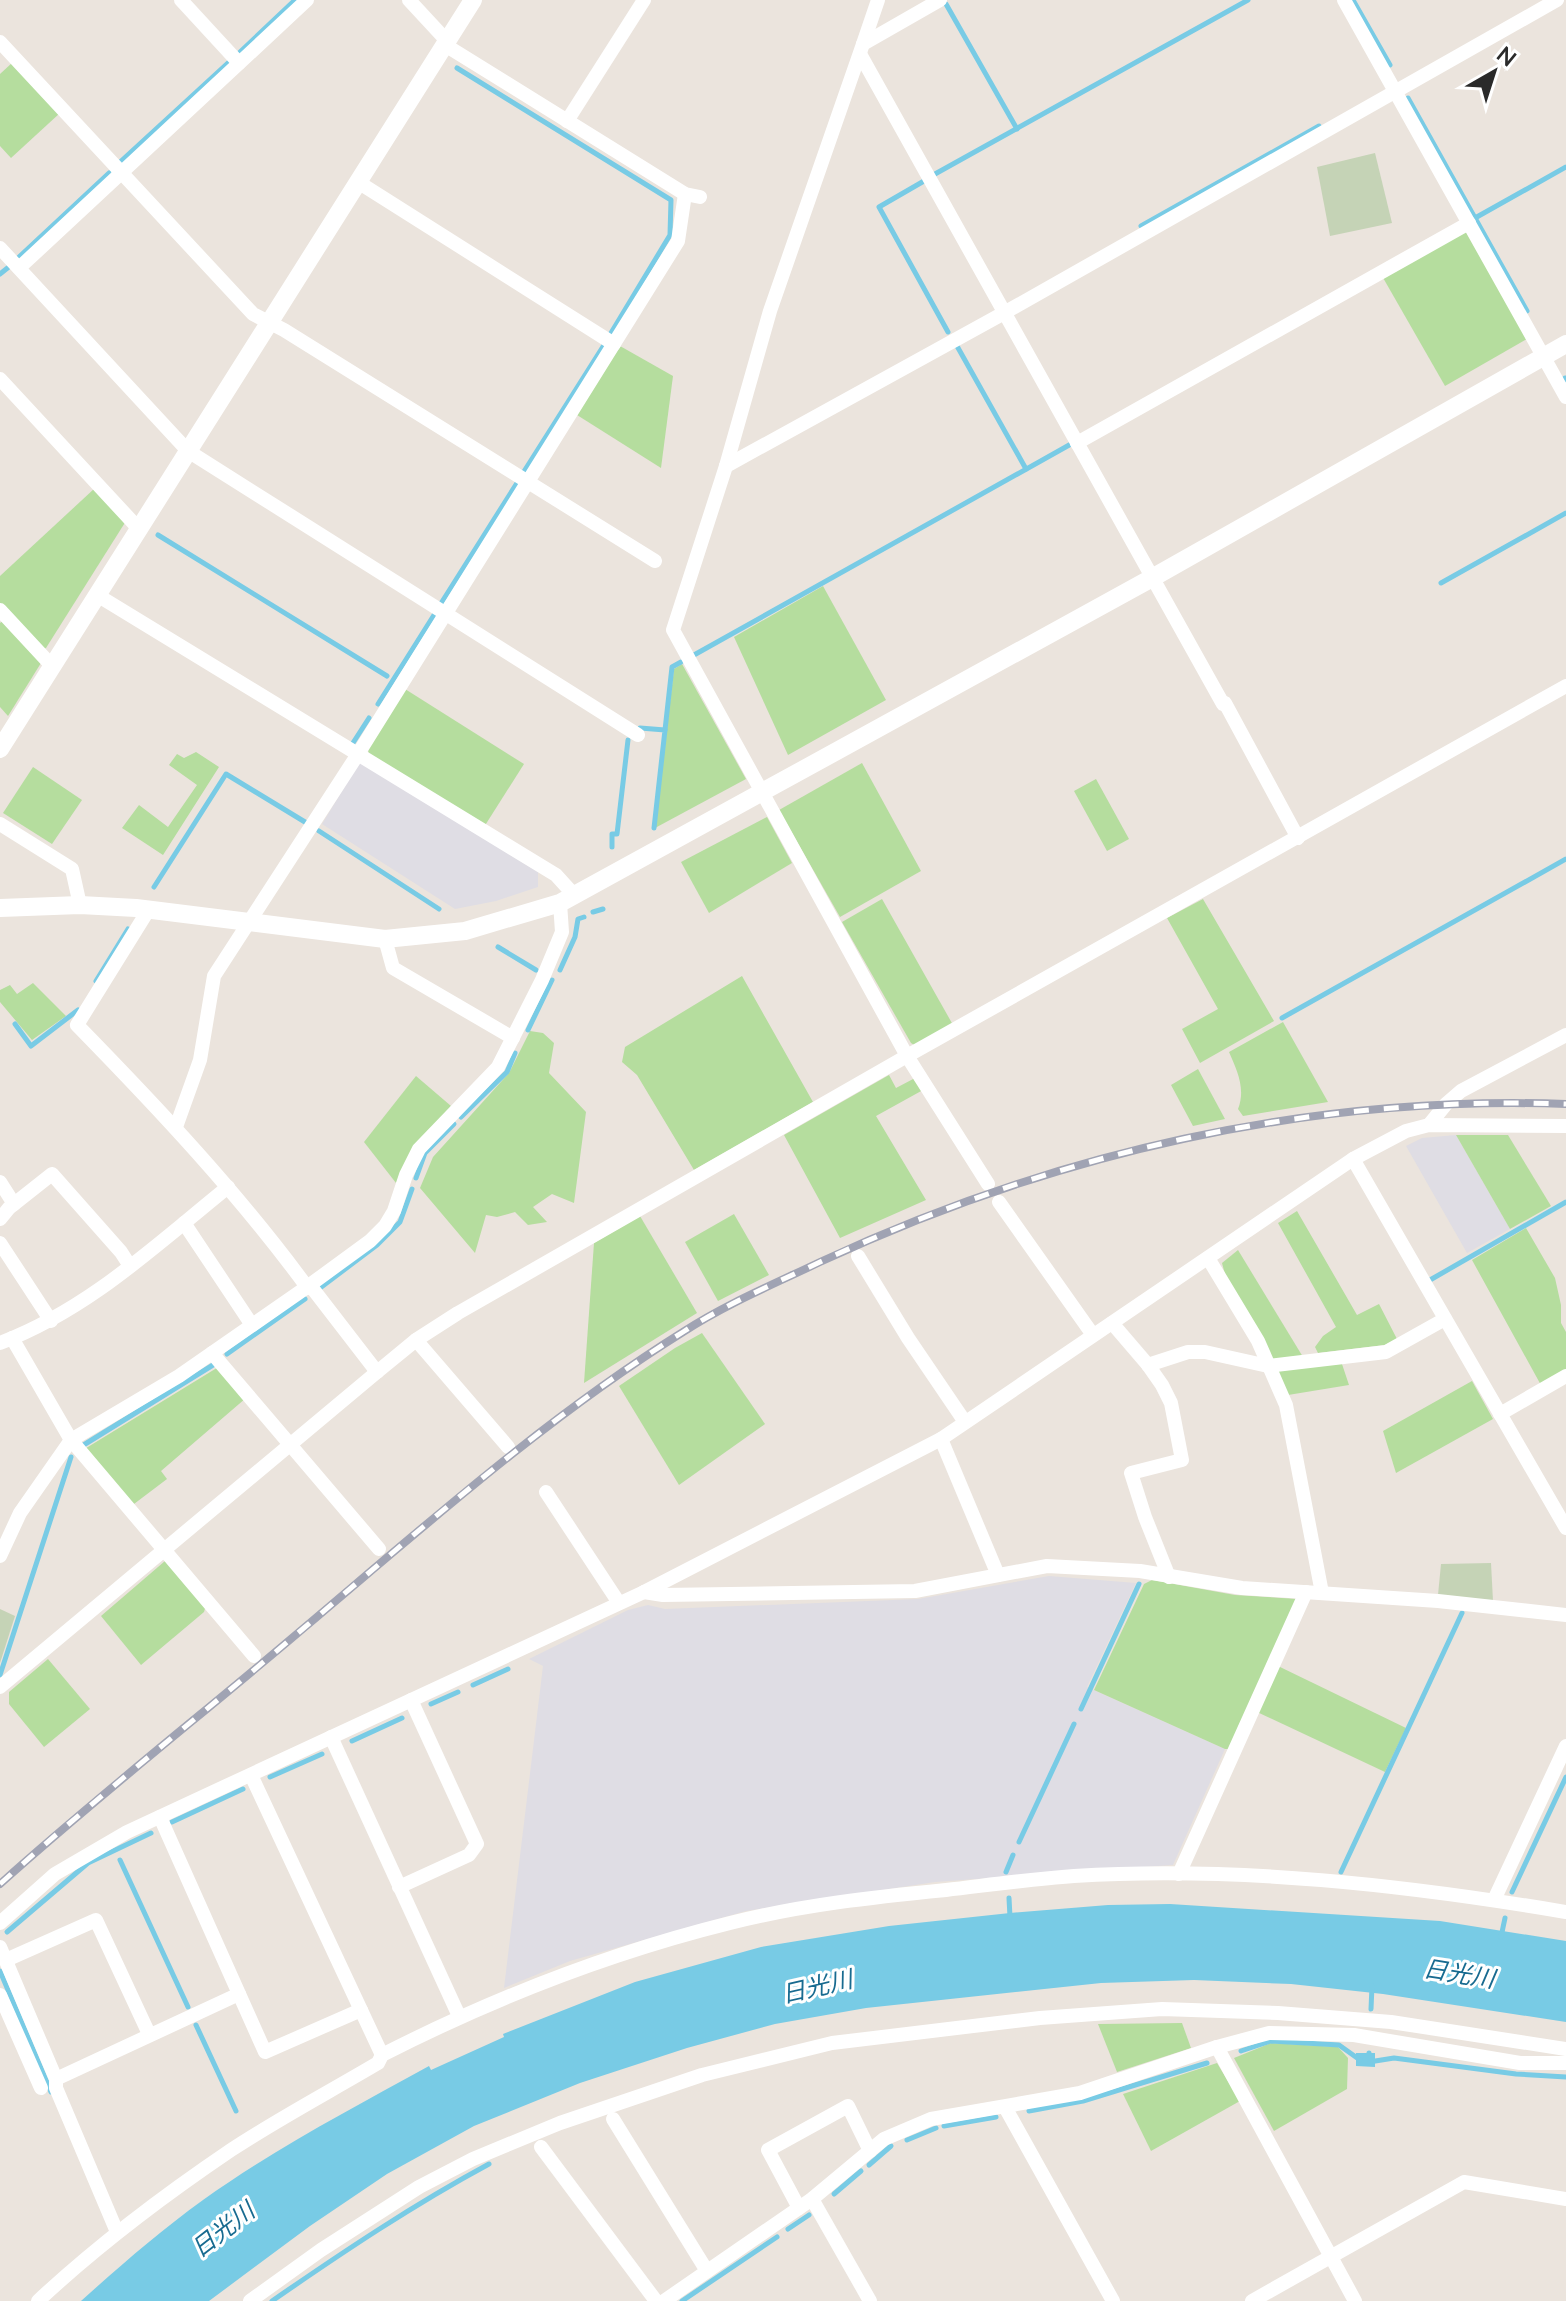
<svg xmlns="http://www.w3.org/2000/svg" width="1566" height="2301" viewBox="0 0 1566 2301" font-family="Lato,'Noto Sans JP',sans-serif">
  <rect width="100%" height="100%" fill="#ebe4dd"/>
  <!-- industrial -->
  <g fill="#dfdde4">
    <polygon points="359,763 364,764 538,872 538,887 496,901 455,909 322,824"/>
    <polygon points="1456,1135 1510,1229 1467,1253 1406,1146 1422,1138"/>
    <polygon points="1049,1576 1136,1583 1087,1687 1225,1749 1173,1865 935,1882 746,1911 570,1961 504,1988 543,1666 529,1659 628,1610 648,1605 665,1609 918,1599"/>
  </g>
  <!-- green -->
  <g fill="#b5dd9e">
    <polygon points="13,62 60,113 11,158 0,146 0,74"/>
    <polygon points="1466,229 1527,339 1445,386 1382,276"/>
    <polygon points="620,346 673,376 661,468 577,415"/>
    <polygon points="95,488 126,521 46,648 41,650 0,607 0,576"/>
    <polygon points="823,586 886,700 788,755 734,637"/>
    <polygon points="4,620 41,663 8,716 0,707 0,623"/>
    <polygon points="682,664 746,779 655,828 674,669"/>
    <polygon points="405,689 524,764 484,827 369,757 368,749"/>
    <polygon points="196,752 219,767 163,855 122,828 139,805 168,827 197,785 169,765 177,754 184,758"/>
    <polygon points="862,763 921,871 840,917 779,810"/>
    <polygon points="33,767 82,800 52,844 3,813"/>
    <polygon points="1096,779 1129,839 1107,851 1074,791"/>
    <polygon points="767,817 792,863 709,913 681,862"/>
    <polygon points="882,899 953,1025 916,1046 911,1043 842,922"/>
    <polygon points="1203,899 1274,1021 1200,1063 1182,1029 1218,1009 1167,918"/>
    <polygon points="742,976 813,1102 694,1170 637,1075 622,1062 625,1047"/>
    <polygon points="33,983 66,1016 32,1040 0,1002 0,990 10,985 17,994"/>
    <path d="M1283 1022 1328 1102 1243 1116 1238 1109C1246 1089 1237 1070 1229 1052Z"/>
    <polygon points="530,1031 543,1033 554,1043 549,1073 586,1112 574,1203 552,1194 533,1207 547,1222 528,1225 515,1212 497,1217 486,1215 475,1253 420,1188 433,1157 509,1073"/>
    <polygon points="1198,1069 1225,1119 1193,1126 1171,1085"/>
    <polygon points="889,1075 896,1088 915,1078 923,1090 876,1116 926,1200 840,1238 784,1135"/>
    <polygon points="416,1076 451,1106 396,1183 364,1142"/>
    <polygon points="1456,1135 1508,1135 1551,1206 1510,1229"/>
    <polygon points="1297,1211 1357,1315 1379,1304 1397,1339 1385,1345 1318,1353 1315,1347 1323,1336 1336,1327 1278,1223"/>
    <polygon points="734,1214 769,1275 718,1301 685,1242"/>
    <polygon points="640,1216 697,1313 584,1383 594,1243"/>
    <polygon points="1526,1228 1555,1278 1561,1305 1561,1323 1566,1332 1566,1373 1542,1387 1472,1260"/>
    <polygon points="1238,1250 1303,1357 1277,1361 1271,1358 1227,1282 1222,1263"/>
    <polygon points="702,1333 765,1424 679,1485 619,1386 675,1348"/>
    <polygon points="1341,1361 1349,1385 1288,1395 1276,1373 1279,1369"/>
    <polygon points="220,1366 246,1398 161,1471 167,1479 130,1507 83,1450"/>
    <polygon points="1472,1381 1493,1419 1396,1473 1383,1431"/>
    <polygon points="165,1561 206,1605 204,1612 141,1665 101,1616"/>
    <polygon points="1152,1580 1235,1595 1298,1599 1233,1749 1225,1749 1094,1690 1144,1584"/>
    <polygon points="48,1659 90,1709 44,1747 9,1704 9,1692"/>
    <polygon points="1278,1666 1406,1728 1385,1772 1257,1712"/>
    <polygon points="1182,2023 1191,2048 1117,2072 1098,2024"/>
    <polygon points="1271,2043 1338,2047 1348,2058 1347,2089 1274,2131 1234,2058"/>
    <polygon points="1217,2063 1240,2101 1151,2151 1123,2094"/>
  </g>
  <!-- cemetery -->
  <g fill="#c5d3b6">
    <polygon points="1375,153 1392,223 1330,236 1317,167"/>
    <polygon points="1491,1563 1493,1601 1438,1595 1441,1564"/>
    <polygon points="0,1609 15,1616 0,1663"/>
  </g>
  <!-- water -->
  <g fill="#78cbe5">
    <path d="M1170 1904 1440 1921 1566 1941V2022L1383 1994 1291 1984 1194 1980 1101 1983 866 2008 775 2024 687 2048 580 2083 474 2126 387 2174 310 2226 209 2301H81C120 2266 160 2231 203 2200 274 2149 353 2108 429 2066L431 2070 504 2037 503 2034 635 1982 761 1947 889 1926 1010 1913 1108 1905Z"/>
    <polygon points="1356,2053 1375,2053 1375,2067 1356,2066"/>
  </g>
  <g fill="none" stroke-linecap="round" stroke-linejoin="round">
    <!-- stream -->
    <g stroke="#78cbe5" stroke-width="5">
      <polyline points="1353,0 1390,65"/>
      <polyline points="946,4 1017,129"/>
      <polyline points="240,52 295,0"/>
      <polyline points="457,68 671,200 670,235 611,333"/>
      <polyline points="1408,98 1527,311"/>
      <polyline points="119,163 229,62"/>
      <polyline points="935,174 1248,0"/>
      <polyline points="924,181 879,207 948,332"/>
      <polyline points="1475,218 1566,167"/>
      <polyline points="1141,226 1319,126"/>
      <polyline points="18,258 109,173"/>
      <polyline points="0,274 10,266"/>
      <polyline points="957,346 1026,469"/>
      <polyline points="1565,378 1566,380"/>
      <polyline points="523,473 604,345"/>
      <polyline points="158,535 387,676"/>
      <polyline points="1441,583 1566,513"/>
      <polyline points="440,605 517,483"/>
      <polyline points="694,655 1071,444"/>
      <polyline points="378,704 434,615"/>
      <polyline points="640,728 665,730 654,828"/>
      <polyline points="665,730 672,667 681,662"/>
      <polyline points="351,746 369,718"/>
      <polyline points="319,831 439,909"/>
      <polyline points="612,847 612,834 617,834 628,740"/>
      <polyline points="154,887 226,774 305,822"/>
      <polyline points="593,912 603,909"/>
      <polyline points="498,947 536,970"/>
      <polyline points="560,970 575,937 578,919 584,917"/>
      <polyline points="96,981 128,929"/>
      <polyline points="1282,1018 1566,859"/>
      <polyline points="15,1024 31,1046 78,1010"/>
      <polyline points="528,1030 552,980"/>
      <polyline points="461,1117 507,1072 515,1053"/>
      <polyline points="416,1178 425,1153 454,1124"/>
      <polyline points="1430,1280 1566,1202"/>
      <polyline points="320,1288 377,1245 400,1222 412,1189"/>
      <polyline points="227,1354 305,1299"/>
      <polyline points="82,1446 213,1365"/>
      <polyline points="0,1675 71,1457"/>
      <polyline points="473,1685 508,1669"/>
      <polyline points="431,1704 458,1692"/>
      <polyline points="1081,1709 1139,1584"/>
      <polyline points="352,1741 402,1718"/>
      <polyline points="270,1777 322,1754"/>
      <polyline points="172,1822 243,1789"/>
      <polyline points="1019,1842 1074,1724"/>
      <polyline points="120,1860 188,2007"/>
      <polyline points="1006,1872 1013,1855"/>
      <polyline points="1341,1872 1462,1613"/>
      <polyline points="1512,1892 1566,1777"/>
      <polyline points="1009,1898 1010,1917"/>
      <polyline points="7,1932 88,1863 151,1833"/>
      <polyline points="1501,1937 1505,1918"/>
      <polyline points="0,1971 51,2092"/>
      <polyline points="1371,2009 1372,1986"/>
      <polyline points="196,2025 236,2111"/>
      <polyline points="1241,2051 1271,2041 1339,2045 1360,2060"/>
      <polyline points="1369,2053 1369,2062 1394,2058 1516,2074 1566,2077"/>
      <polyline points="1029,2111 1083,2101 1207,2063"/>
      <polyline points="944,2126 996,2117"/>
      <polyline points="907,2140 936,2128"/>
      <polyline points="869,2165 891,2146"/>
      <polyline points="834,2194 861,2171"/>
      <polyline points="788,2229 809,2215"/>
      <path d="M272 2301C343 2252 413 2205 489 2164"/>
      <polyline points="682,2301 777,2237"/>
    </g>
    <!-- minor -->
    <g stroke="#fff" stroke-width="14">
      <polyline points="181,0 239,63"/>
      <polyline points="409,0 447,41"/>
      <polyline points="940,0 863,44 770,311 726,466 673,630 907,1056 988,1184"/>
      <polyline points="1344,0 1566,397"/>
      <polyline points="0,42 253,314 284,330 655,561"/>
      <polyline points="863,44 878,0"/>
      <polyline points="445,45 685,194 700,197"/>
      <polyline points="860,54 1223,704"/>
      <polyline points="567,121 644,0"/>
      <polyline points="358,182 614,344"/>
      <polyline points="0,248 188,451 638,735"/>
      <polyline points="19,268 307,0"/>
      <polyline points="0,379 139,529"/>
      <polyline points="1077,443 1469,223"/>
      <polyline points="726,466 1004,313 1557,0"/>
      <polyline points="97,595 556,875 575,896"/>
      <polyline points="0,610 52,666"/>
      <polyline points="1225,703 1298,838"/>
      <polyline points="0,824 72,869 80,905"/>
      <path d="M149 909 77 1025C159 1109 238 1193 307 1287L313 1289 377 1372"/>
      <polyline points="385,939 393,968 513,1038"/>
      <polyline points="1429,1125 1446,1104 1461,1091 1566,1035"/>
      <polyline points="176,1127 200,1060 214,976 358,754 678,241 685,194"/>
      <polyline points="1353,1159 1566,1528"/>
      <polyline points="0,1182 14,1204"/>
      <polyline points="999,1202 1093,1335"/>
      <polyline points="0,1219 9,1208 52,1174 121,1252 130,1266"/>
      <polyline points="184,1223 252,1325"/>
      <polyline points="0,1243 51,1321"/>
      <polyline points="858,1256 908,1338 965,1422"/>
      <polyline points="1208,1258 1258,1341 1286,1405 1322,1593"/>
      <polyline points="1112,1323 1148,1365 1162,1385 1171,1403 1182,1460 1131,1473 1145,1517 1169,1577"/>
      <polyline points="12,1338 71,1440 254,1656"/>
      <polyline points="416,1340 508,1447"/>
      <path d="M0 1343C88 1310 156 1245 228 1187"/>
      <polyline points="212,1353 379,1549"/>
      <polyline points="1148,1365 1188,1352 1205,1352 1268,1366 1386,1352 1445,1319"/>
      <polyline points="1500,1414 1566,1376"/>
      <polyline points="941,1439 998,1575"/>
      <polyline points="546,1492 619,1603"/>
      <polyline points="0,1556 20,1513 71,1440 179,1376 307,1287 370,1241 385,1226 394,1211 406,1175 419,1149 498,1067 542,980 562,932 560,903"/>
      <polyline points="644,1592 663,1595 915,1591 1047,1566 1140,1571 1242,1588 1438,1601 1566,1615"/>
      <polyline points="0,1687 377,1372 416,1340 458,1313 907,1056 1566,686"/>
      <polyline points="331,1737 459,2016"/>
      <polyline points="251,1775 382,2055"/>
      <polyline points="160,1817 265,2052 361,2010"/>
      <polyline points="1179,1874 1306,1592"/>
      <polyline points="399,1887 469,1855 477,1844 411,1700"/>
      <polyline points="1494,1900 1566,1746"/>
      <polyline points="0,1923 55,1874 127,1832 644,1592 941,1439 1353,1159 1406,1131 1429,1125 1566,1126"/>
      <polyline points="0,1947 56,2079 56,2088 117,2232"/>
      <polyline points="6,1960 96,1920 149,2034"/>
      <polyline points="0,1995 41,2088"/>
      <polyline points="1217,2047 1355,2301"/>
      <polyline points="56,2079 239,1994"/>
      <polyline points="1005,2107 1113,2301"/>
      <polyline points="613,2119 707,2271"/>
      <polyline points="541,2147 656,2301"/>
      <polyline points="812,2199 870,2301"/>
      <polyline points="799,2208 768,2150 848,2106 870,2151"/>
      <path d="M38 2301C98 2245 163 2196 231 2150 278 2119 329 2092 378 2063L382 2055C492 1999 609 1953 730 1923 801 1905 874 1897 946 1890 989 1885 1031 1879 1074 1876 1238 1866 1405 1885 1566 1912"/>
      <polyline points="250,2301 321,2250 419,2187 473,2159 560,2123 702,2075 832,2043 1040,2018 1162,2009 1278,2013 1391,2022 1566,2049"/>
      <polyline points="664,2301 812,2199 884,2139 931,2119 1080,2093 1217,2047 1269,2033 1354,2035 1520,2063 1566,2063"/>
      <polyline points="1252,2301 1464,2182 1566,2199"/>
    </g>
    <!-- tertiary -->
    <g stroke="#fff" stroke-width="18">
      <polyline points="0,749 473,0"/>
      <polyline points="0,908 80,905 136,908 385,939 465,931 560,903 1152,578 1566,344"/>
    </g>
    <!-- rail casing -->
    <g stroke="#a0a3b3" stroke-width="8">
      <path id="rail" d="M0 1884C99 1795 204 1713 305 1627 427 1524 547 1417 683 1332 726 1304 774 1284 820 1262 1054 1153 1308 1095 1566 1104"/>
    </g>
    <!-- rail -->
    <use href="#rail" stroke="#fff" stroke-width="5" stroke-dasharray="15" stroke-linecap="butt"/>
  </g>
  <g text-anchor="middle" stroke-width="6" stroke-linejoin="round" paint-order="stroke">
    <!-- water labels -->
    <g font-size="24" font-style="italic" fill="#186b90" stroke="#fff">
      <text transform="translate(1459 1974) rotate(9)" y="8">日光川</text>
      <text transform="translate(817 1987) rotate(-13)" y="8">日光川</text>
      <text transform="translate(223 2230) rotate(-38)" y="8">日光川</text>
    </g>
  </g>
  <!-- north arrow -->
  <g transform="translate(1494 72) rotate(39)" stroke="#ffffff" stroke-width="6" paint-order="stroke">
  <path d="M0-6L14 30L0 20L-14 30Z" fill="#2a2a2a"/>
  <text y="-12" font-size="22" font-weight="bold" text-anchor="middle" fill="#2a2a2a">N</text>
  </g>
</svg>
